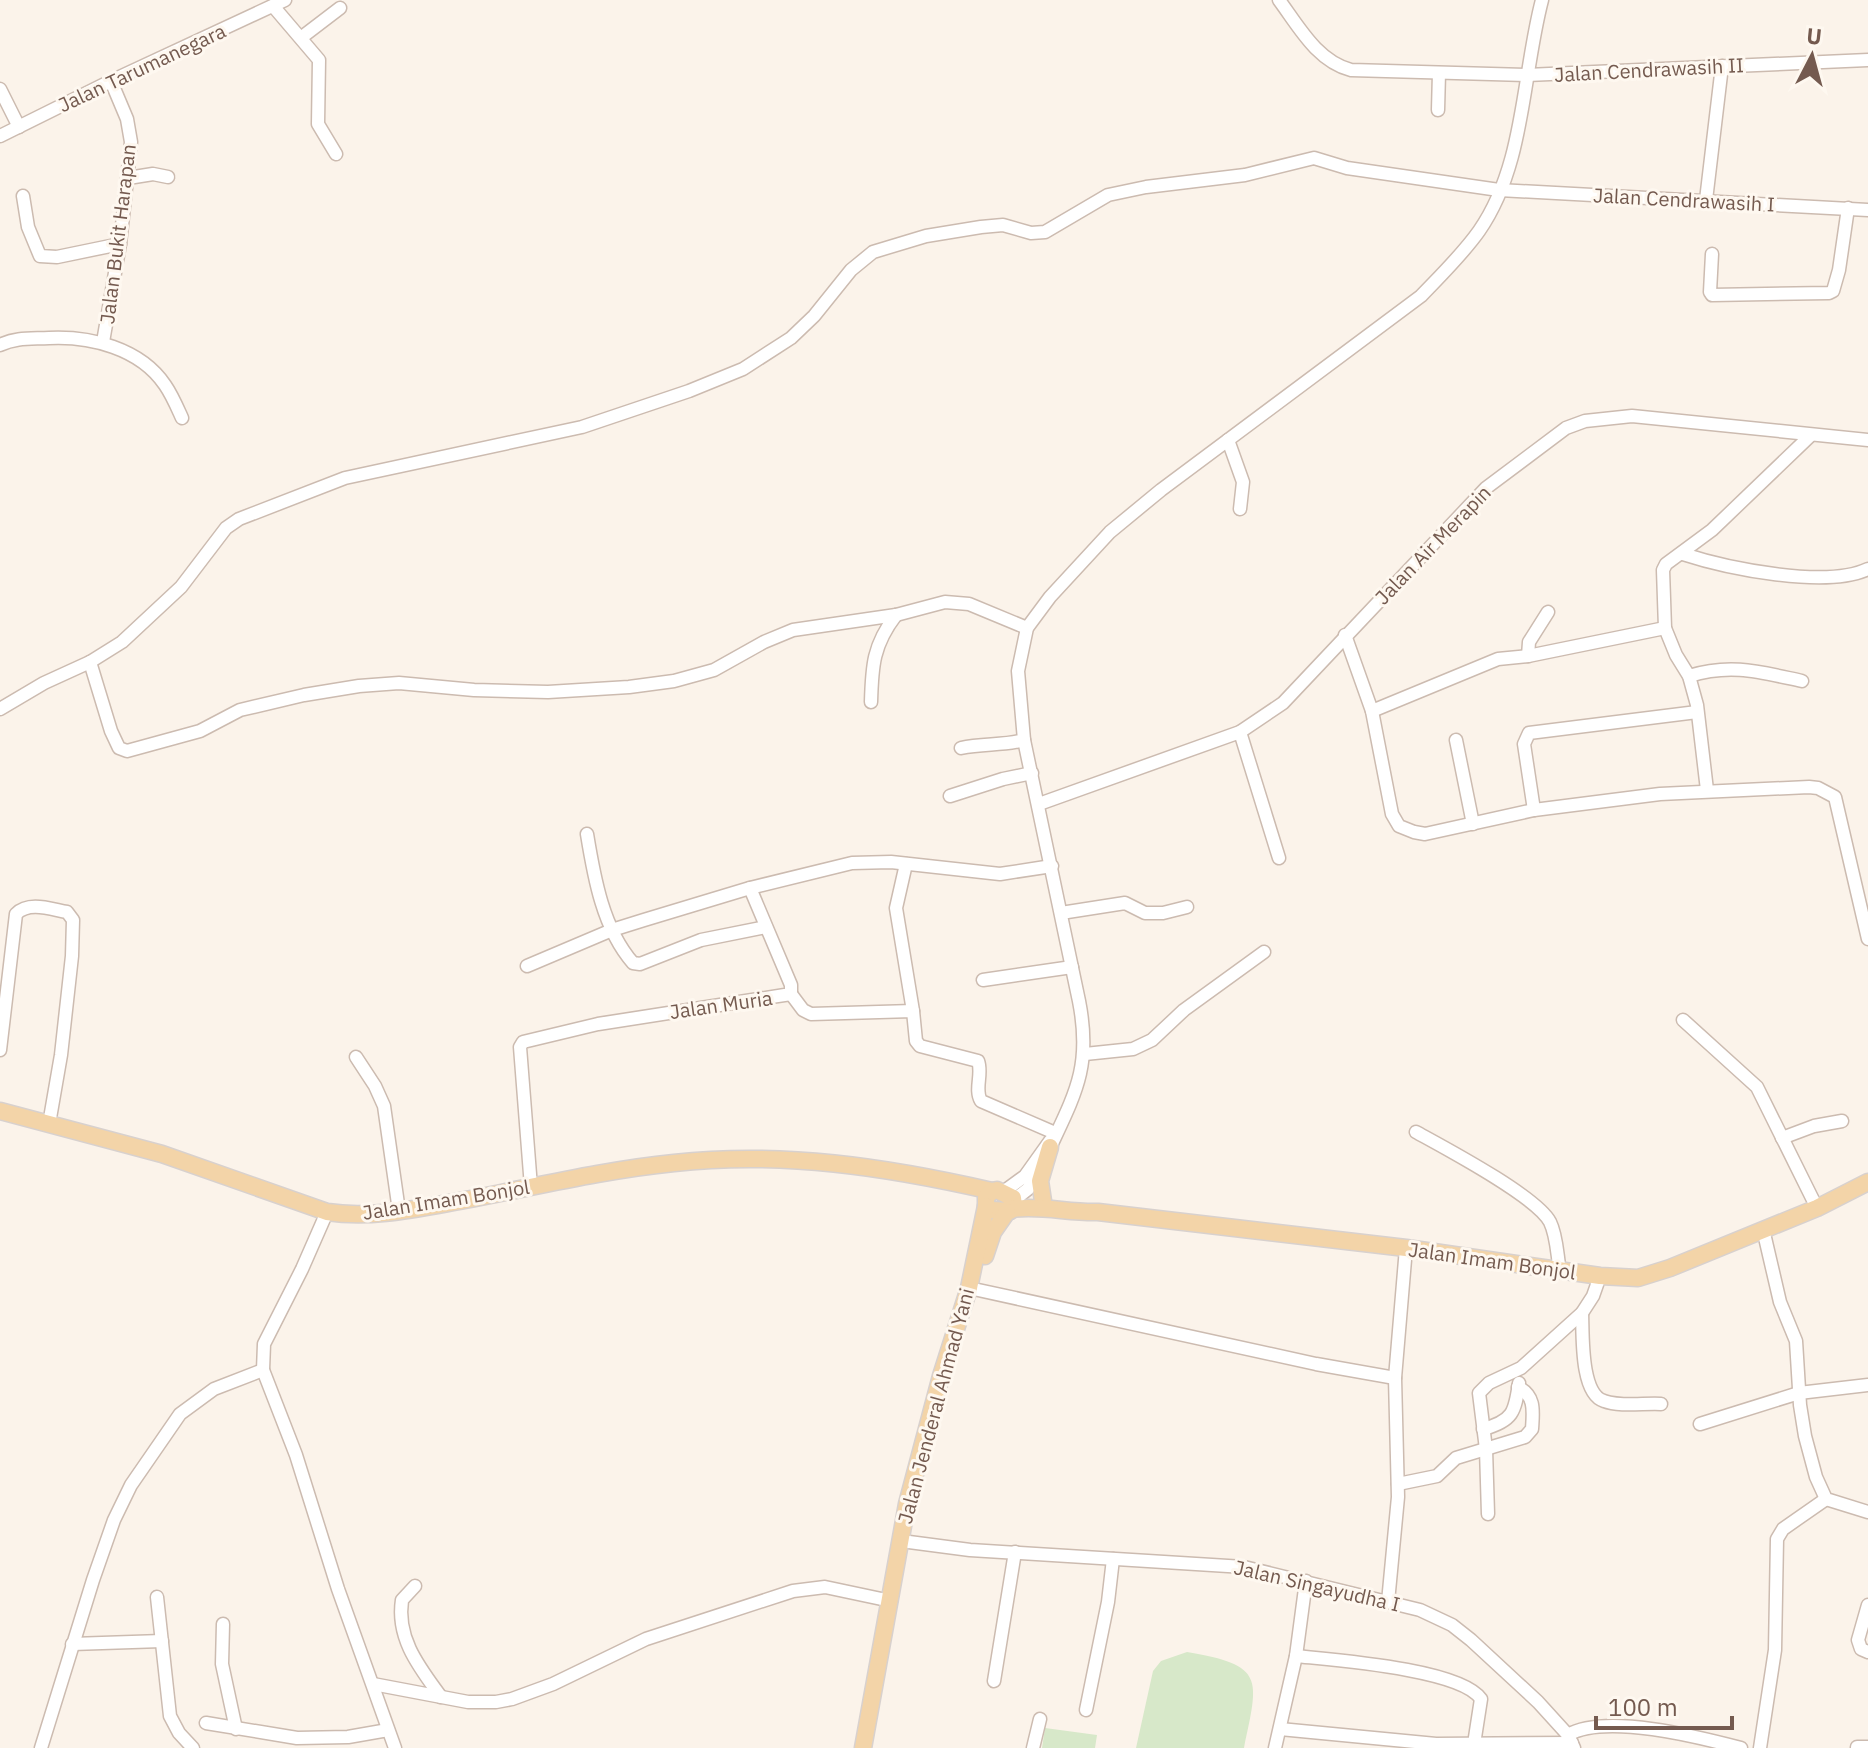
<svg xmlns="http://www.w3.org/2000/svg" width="1868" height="1748" viewBox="0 0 1868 1748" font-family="'IBM Plex Sans',sans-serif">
  <rect width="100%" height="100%" fill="#fbf3ea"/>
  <!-- green -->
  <g fill="#d7e8c9">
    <path d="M1187 1652C1265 1665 1259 1678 1244 1748H1136L1153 1671 1161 1661Z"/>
    <polygon points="1045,1728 1097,1735 1095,1748 1042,1748"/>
  </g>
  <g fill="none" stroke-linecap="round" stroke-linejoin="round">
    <!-- minor casing -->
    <g stroke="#ccbbb0" stroke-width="15">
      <g id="minor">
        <path d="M1279 0C1299 27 1317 61 1351 70L1527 75 1868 60"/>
        <polyline points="273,6 319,60 318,124 336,154"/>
        <polyline points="302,37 340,8"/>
        <polyline points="0,89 19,127"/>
        <polyline points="1438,110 1439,73"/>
        <polyline points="0,136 111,81 285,0"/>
        <polyline points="128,178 153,174 168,177"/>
        <polyline points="23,196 28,227 40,256 57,257 120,244"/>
        <polyline points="1706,200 1722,66"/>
        <polyline points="1712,254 1710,292 1712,295 1829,293 1833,291 1839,270 1848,208"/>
        <polyline points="103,342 120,244 131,142 127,119 111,81"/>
        <path d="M0 345C16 337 32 339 49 338 90 336 140 348 165 385 172 395 177 407 182 418"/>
        <polyline points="1228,440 1243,482 1240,509"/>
        <path d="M1683 554C1726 568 1826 589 1868 569"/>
        <polyline points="1345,635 1372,711 1392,814 1399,826 1414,832 1425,834 1534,810 1660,794 1809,787 1818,788 1835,797 1868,939"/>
        <polyline points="1528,656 1529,642 1548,612"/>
        <polyline points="90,662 111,731 119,748 127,751 200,731 240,710 304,695 359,686 399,683 474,690 548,692 629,687 674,681 714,670 764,642 793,630 896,615 945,602 969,604 1027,628"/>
        <path d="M1689 676C1731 663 1760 672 1802 681"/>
        <path d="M871 702C872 666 873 645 896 615"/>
        <polyline points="0,709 44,683 90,662 122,642 181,587 226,528 239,519 345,478 582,427 689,391 743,369 791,338 814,316 851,270 873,252 926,236 981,227 1003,225 1031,233 1045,232 1108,195 1146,187 1245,175 1314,158 1347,168 1499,190 1868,210"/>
        <polyline points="1372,711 1498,659 1528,656 1665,628"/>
        <polyline points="1240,732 1279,858"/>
        <polyline points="1456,740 1473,824"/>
        <path d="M961 748C983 743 1004 746 1024 740"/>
        <polyline points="1707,790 1697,705 1689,676 1676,655 1665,628 1663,570 1666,564 1712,530 1811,435"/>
        <polyline points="950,796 1003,779 1032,773"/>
        <polyline points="1039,804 1240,732 1283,703 1486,488 1566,428 1585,421 1632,416 1868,440"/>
        <polyline points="1534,810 1524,744 1529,733 1697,712"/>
        <path d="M587 834C594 877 603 929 633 963L640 964 701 940 766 927"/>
        <polyline points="906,864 896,908 913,1011"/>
        <polyline points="1061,913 1125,903 1145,913 1163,913 1187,907"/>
        <polyline points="527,966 612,930 644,920 750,888 852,863 891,862 1000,874 1052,866"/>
        <polyline points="983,980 1072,967"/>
        <path d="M791 994 803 1010 811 1014 913 1011 916 1041 920 1046 978 1061C983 1074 974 1089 981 1101L1055 1133"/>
        <polyline points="1683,1020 1757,1087 1817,1208"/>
        <path d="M0 1050 16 914C29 901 50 909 67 912L73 920 72 956 61 1055 49 1124"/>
        <polyline points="1085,1054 1133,1049 1152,1040 1184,1010 1264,952"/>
        <polyline points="356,1057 375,1086 384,1106 399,1211"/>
        <path d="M1416 1132C1445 1148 1536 1196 1550 1222 1557 1236 1557 1255 1560 1271"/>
        <polyline points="1782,1138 1814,1126 1842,1121"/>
        <path d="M1048 1152C1075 1094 1092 1067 1079 1001L1024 740 1018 671 1027 628 1050 597 1110 532 1161 490 1421 296C1441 275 1462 255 1479 231 1525 165 1522 76 1542 0"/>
        <polyline points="531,1187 520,1047 523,1042 598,1024 791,994 791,985 750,888"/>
        <polyline points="1003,1192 1025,1176 1050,1141"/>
        <polyline points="1014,1200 1028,1189 1039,1168"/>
        <polyline points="327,1212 302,1269 264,1344 263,1370 296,1455 338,1589 395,1748"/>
        <polyline points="1763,1229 1780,1302 1796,1341 1800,1405 1805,1436 1816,1477 1826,1499 1868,1512"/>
        <polyline points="969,1288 1316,1364 1395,1378"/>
        <path d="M1582 1313C1583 1333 1580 1394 1604 1401 1620 1407 1644 1403 1661 1404"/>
        <polyline points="1700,1424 1799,1393 1868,1385"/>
        <path d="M1483 1429C1513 1421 1515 1412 1519 1383"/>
        <path d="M1398 1484 1437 1476 1456 1458 1525 1437 1532 1429C1533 1412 1536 1396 1518 1387"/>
        <polyline points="1488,1514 1486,1449 1479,1393 1489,1383 1521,1368 1582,1313 1593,1296 1600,1276"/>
        <polyline points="909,1542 970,1550 1244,1567 1420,1610 1452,1625 1471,1640 1538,1702 1568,1735 1574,1748"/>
        <path d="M415 1586 402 1600C396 1639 420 1668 441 1697"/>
        <polyline points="157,1597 170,1716 179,1733 193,1748"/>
        <polyline points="1388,1602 1398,1497 1395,1378 1406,1248"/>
        <polyline points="1868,1605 1858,1640 1861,1649 1868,1652"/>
        <polyline points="223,1624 222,1664 236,1729"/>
        <polyline points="72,1644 162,1641"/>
        <path d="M1296 1656C1334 1660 1461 1669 1481 1699L1474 1744"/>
        <polyline points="994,1681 1015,1552"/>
        <polyline points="373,1684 468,1702 496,1702 512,1699 553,1684 646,1639 793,1591 825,1587 891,1601"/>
        <polyline points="1086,1710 1108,1602 1113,1559"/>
        <polyline points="206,1723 297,1738 348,1737 388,1730"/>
        <polyline points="1280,1729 1436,1744 1572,1743"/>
        <path d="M1568 1735C1605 1713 1699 1737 1741 1748"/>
        <polyline points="1857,1747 1868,1747"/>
        <polyline points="41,1748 93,1580 114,1520 131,1485 180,1414 214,1389 263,1370"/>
        <polyline points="1033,1748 1040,1719"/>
        <polyline points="1275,1748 1296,1656 1306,1581"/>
        <polyline points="1760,1748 1775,1650 1777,1539 1783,1529 1826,1499"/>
      </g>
    </g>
    <!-- major casing -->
    <g stroke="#d8d1ce" stroke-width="19">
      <g id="major">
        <path d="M0 1111 162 1154 327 1212C373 1219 419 1208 465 1200 534 1187 604 1170 674 1163 782 1151 887 1167 992 1191"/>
        <polygon points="997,1190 1013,1198 1014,1206 1010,1211 992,1210 986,1206 986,1197 992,1191"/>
        <polyline points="1043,1201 1040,1181 1050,1147"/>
        <path d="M1012 1209C1041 1205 1069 1213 1098 1212L1406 1248 1600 1276 1638 1278 1670 1268 1817 1208 1868 1182"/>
        <polyline points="985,1256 993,1232 1007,1212"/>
        <polyline points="863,1748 907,1504 941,1376 969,1288 986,1206"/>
      </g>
    </g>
    <!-- minor -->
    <use href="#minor" stroke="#fff" stroke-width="12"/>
    <!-- major -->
    <use href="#major" stroke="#f3d4a8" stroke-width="16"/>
  </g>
  <g text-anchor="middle" stroke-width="6" stroke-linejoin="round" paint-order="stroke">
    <!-- street labels -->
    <g font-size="20" fill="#745a4f" stroke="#fef8f0">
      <text transform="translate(142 68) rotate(-25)" y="7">Jalan Tarumanegara</text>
      <text transform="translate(1649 70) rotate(-3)" y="7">Jalan Cendrawasih II</text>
      <text transform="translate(1684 200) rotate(3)" y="7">Jalan Cendrawasih I</text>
      <text transform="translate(118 234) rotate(-83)" y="7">Jalan Bukit Harapan</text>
      <text transform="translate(1433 545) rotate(-46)" y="7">Jalan Air Merapin</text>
      <text transform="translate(721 1005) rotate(-8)" y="7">Jalan Muria</text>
      <text transform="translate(446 1200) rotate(-9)" y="7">Jalan Imam Bonjol</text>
      <text transform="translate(1492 1261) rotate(8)" y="7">Jalan Imam Bonjol</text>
      <text transform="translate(936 1406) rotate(-75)" y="7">Jalan Jenderal Ahmad Yani</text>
      <text transform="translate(1317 1586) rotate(13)" y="7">Jalan Singayudha I</text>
    </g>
  </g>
  <!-- north arrow -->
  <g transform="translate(1812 56) rotate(6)" stroke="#fef8f0" stroke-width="6" paint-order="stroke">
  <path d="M0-6L14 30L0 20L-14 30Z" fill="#745a4f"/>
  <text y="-12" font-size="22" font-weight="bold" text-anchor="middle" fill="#745a4f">U</text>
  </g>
  <!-- scale -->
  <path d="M1596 1716v12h136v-12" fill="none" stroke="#745a4f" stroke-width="4"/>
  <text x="1608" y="1716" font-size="24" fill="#745a4f" stroke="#fef8f0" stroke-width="6" paint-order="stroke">100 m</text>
</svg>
